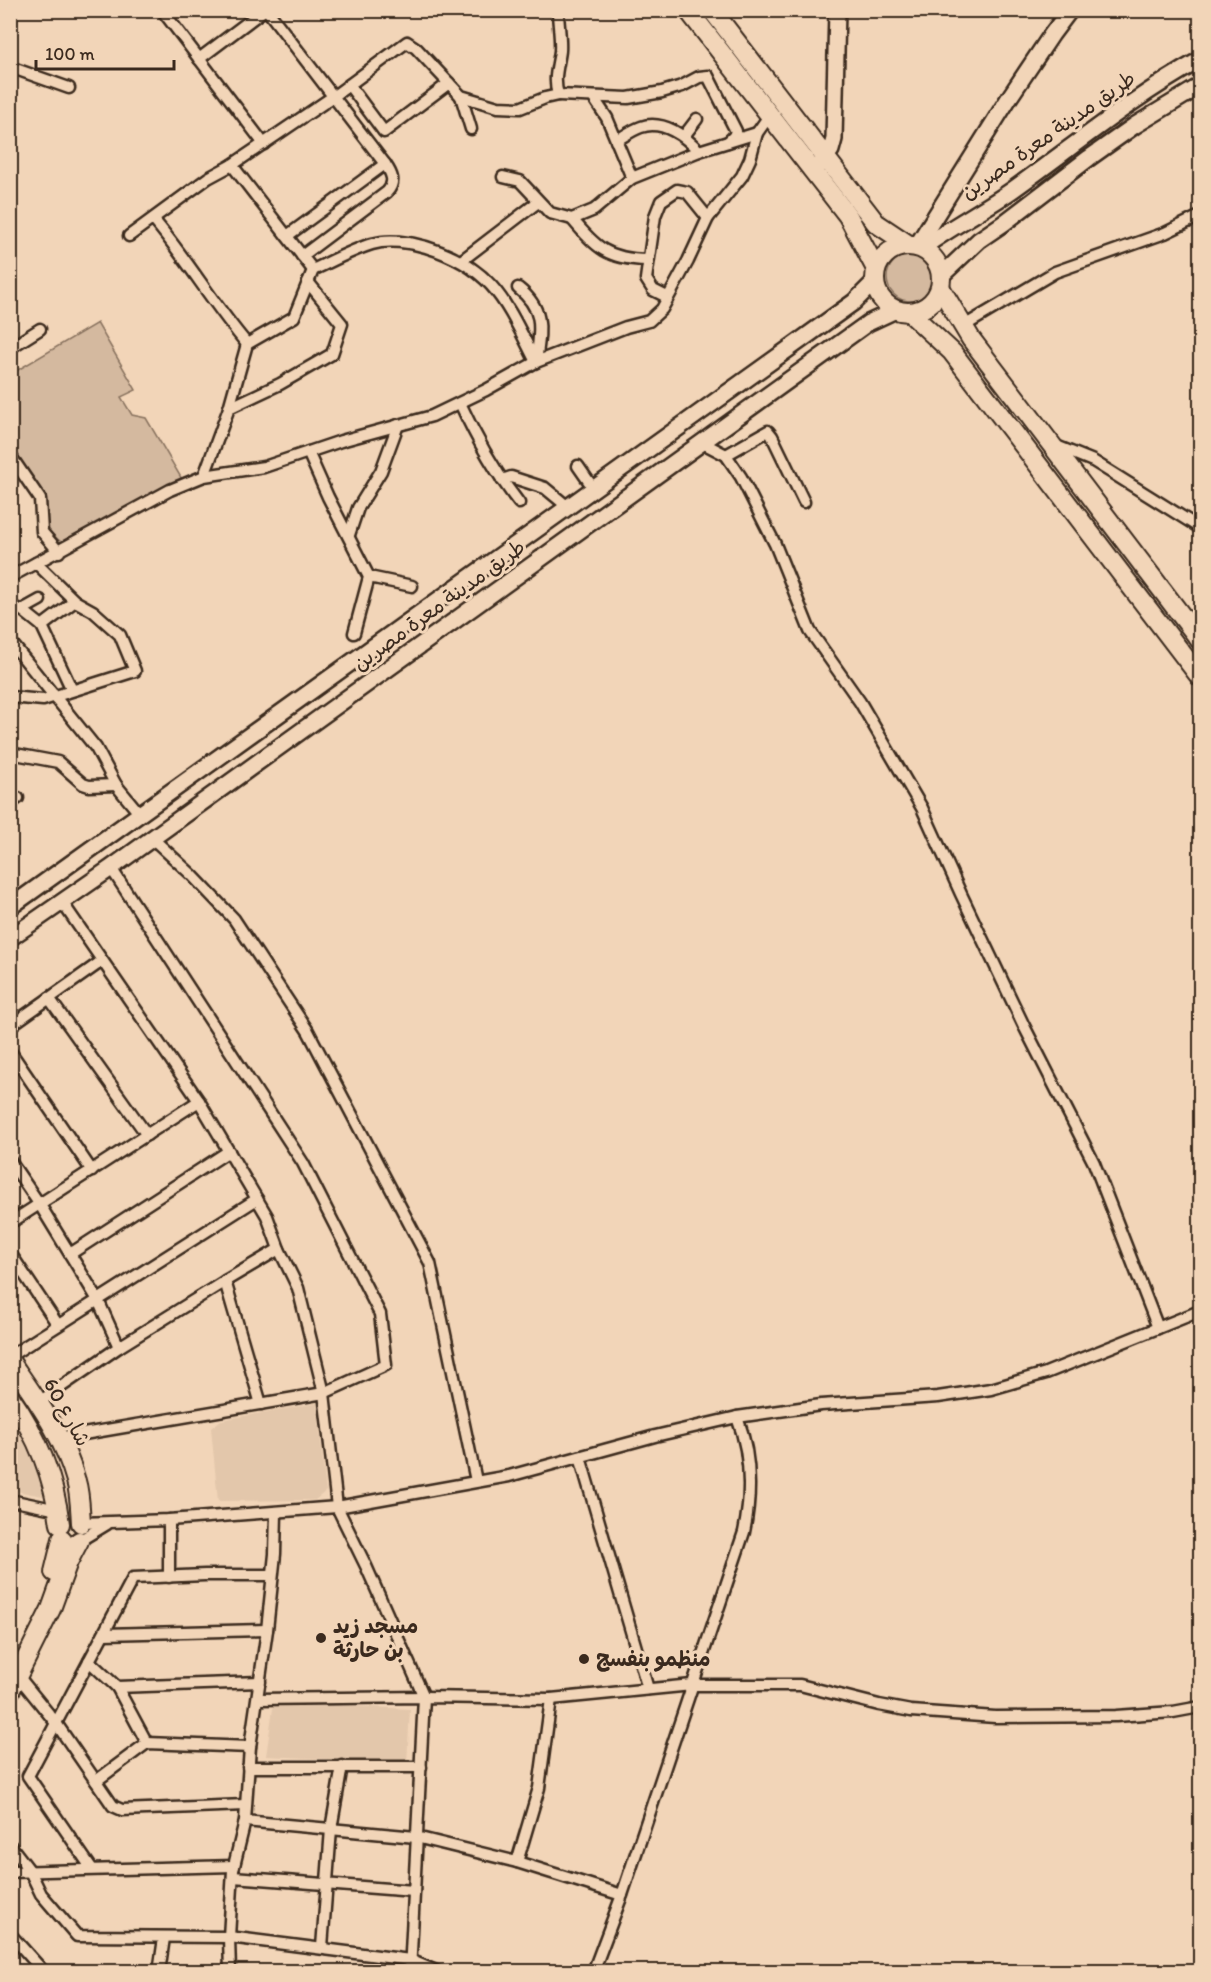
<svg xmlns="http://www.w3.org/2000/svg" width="1211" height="1982" viewBox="0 0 1211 1982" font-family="Itim,'Playpen Sans Arabic',sans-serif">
  <rect width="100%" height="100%" fill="#f2d5b8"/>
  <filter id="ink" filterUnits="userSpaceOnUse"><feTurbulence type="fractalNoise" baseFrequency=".0167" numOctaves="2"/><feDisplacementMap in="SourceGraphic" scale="12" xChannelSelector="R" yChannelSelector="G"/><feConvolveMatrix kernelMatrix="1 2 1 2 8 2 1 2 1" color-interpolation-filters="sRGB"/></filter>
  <g filter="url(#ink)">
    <!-- built -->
    <g fill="#e3c7ab">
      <polygon points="317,1403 326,1491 315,1500 218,1501 211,1428 221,1420"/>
      <polygon points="10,1417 36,1457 43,1496 11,1490"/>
      <polygon points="274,1702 410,1709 407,1763 266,1756"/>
    </g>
    <!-- green -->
    <g fill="#d4b99f" stroke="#88725e" stroke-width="1.5">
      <circle cx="910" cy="278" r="23"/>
      <polygon points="97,323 136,390 121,397 132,415 146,418 183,481 107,518 63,544 48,530 45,500 11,447 11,388 14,386 11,382 11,374"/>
    </g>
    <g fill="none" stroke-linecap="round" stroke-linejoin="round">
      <!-- street casing -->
      <g stroke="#3b2a1e" stroke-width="15">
        <g id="street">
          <polyline points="162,10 264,144"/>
          <path d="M267 10 385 164C392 174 396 182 387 192L302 256"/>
          <polyline points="199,59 264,10"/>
          <polyline points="10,67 69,88"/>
          <polyline points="349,85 384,132 449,83"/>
          <polyline points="558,95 628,98 662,92 682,86 699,77 708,76 736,131 734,136 728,142"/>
          <polyline points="461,96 471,129"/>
          <polyline points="593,97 607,118 632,178"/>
          <polyline points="684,136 697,119"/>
          <path d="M616 141C624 136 632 130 641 127 663 119 686 137 699 151"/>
          <polyline points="232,165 313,270"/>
          <polyline points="503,177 520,181 550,213 572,219 594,210 632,178 699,151 757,133"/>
          <path d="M153 219C187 259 213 304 247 344"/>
          <path d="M572 219C596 248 608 259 647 260"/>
          <path d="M129 236 208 178 232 165 334 96 407 42 416 48 461 96 498 107 520 108 545 98 558 95C553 78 558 67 560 51 561 38 558 23 558 10"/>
          <polyline points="287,236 385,164"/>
          <polyline points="461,261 538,202"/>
          <path d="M518 288C546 310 540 331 536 362"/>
          <polyline points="667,297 653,290 646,279 655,216 661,201 677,190 687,192 708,218"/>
          <polyline points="964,326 1055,272 1165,233 1200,216"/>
          <polyline points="10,348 40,329"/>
          <path d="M460 403C476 438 495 472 519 503"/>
          <polyline points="229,408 280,384 332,354 342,324 308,282"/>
          <polyline points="701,442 726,455 741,477 775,544 810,631 860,702 922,808 961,894 1024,1026 1094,1163 1158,1328"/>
          <polyline points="1056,446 1093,461 1200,528"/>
          <polyline points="308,452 328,497 369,577 354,633"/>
          <polyline points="10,455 40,499 42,532 59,552"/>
          <polyline points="726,455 768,431 772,436 804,502"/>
          <polyline points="578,466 594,489"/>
          <path d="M204 476 229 408 247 344 294 317 313 270C332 261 352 250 372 244 388 239 410 242 426 247 494 268 506 303 536 362"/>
          <polyline points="502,480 511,477 545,488 568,507"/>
          <polyline points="349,535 358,508 381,471 398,425"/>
          <polyline points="10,577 170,490 204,476 264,467 341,441 432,416 486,390 536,362 626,327 649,321 662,309 688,261 708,218 742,176 750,159 757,133 769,116"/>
          <polyline points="369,577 412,586"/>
          <polyline points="10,607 22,610 42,626 75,601 36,563"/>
          <polyline points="22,610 40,600"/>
          <polyline points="42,626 72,690"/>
          <polyline points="10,641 96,748 116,785 139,813"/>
          <polyline points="10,697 43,700 135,671 120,635 93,611 75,601"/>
          <polyline points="10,753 58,762 83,784 89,786 116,785"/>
          <polyline points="10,804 18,798"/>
          <polyline points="152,838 192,875 234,919 308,1031 430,1263 476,1481"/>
          <polyline points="62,902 199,1101 267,1216 279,1249 298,1288 324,1393 337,1507 366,1566 424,1697 410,1972"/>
          <polyline points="49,998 147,1135"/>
          <polyline points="10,1026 102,961"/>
          <polyline points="10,1051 92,1171"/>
          <polyline points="10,1161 40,1205 98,1300 119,1347"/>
          <polyline points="10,1223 199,1101"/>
          <polyline points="10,1253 58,1325"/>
          <polyline points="70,1254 229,1151"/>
          <polyline points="225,1281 279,1249"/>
          <polyline points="10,1356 257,1199"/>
          <polyline points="39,1402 119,1347 225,1281 261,1404"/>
          <polyline points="60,1438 324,1393 386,1365 380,1314 303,1163 111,868"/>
          <polyline points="580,1457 648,1689"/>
          <polyline points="10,1500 58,1510"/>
          <polyline points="81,1523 169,1520 337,1507 509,1476 655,1436 737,1417 821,1405 938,1397 991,1389 1046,1373 1200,1311"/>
          <polyline points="79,1541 107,1524"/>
          <polyline points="169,1577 169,1520"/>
          <polyline points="104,1634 267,1630"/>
          <polyline points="89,1661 117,1687 260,1682"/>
          <polyline points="18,1676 56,1723 113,1806 122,1810 245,1805"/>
          <polyline points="117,1687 147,1743"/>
          <polyline points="258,1699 424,1697 551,1699 692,1685 800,1685 879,1705 911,1711 995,1717 1116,1716 1173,1712 1200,1707"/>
          <polyline points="248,1767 421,1767"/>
          <polyline points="96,1781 147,1743 250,1747"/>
          <polyline points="245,1821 416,1837 517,1862 539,1788 551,1699"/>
          <polyline points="10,1845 30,1871 41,1894 77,1936 229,1937 410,1960 438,1972"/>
          <polyline points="517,1862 622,1895"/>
          <polyline points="92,1869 28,1776 133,1578 205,1575 272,1575"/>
          <polyline points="10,1872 234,1866"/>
          <polyline points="233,1877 414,1891"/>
          <polyline points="10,1934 44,1972"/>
          <polyline points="322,1947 331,1829 342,1766"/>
          <polyline points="159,1972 164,1938"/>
          <polyline points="230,1972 229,1937 233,1870 245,1821 250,1747 267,1630 275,1554 276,1513"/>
          <path d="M593 1972 622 1895 744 1532C752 1493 751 1454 737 1417"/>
        </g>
      </g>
      <!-- secondary casing -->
      <g stroke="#3b2a1e" stroke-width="20">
        <g id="secondary">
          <polyline points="820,165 831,150 834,139 837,10"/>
          <polyline points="916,247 1009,98 1052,34 1070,10"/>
          <path d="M922 248C951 227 982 211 1011 191 1074 146 1133 97 1200 60"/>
          <polyline points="942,275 979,240 1004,223 1089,158 1134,126 1200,86"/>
          <polyline points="10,907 854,302 875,281"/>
          <polyline points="10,938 111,868 868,323 896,310"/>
        </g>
      </g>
      <!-- primary casing -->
      <g stroke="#3b2a1e" stroke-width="22">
        <g id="primary">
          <polyline points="688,10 848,216 876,269"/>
          <polyline points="712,10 876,223 909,245"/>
          <circle cx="908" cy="279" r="33"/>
          <polyline points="941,289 971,339 1200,640"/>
          <polyline points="910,313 952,352 1200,677"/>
          <path d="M10 1361C36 1399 64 1436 76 1481 80 1494 80 1509 81 1523"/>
          <path d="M10 1397C37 1435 54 1477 60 1524"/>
          <polyline points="54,1572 62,1539"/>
          <polyline points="10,1691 51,1609 68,1562 79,1541"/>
        </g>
      </g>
      <!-- street -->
      <use href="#street" stroke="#f2d5b8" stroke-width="10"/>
      <!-- secondary -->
      <use href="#secondary" stroke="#f2d5b8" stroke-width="15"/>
      <!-- primary -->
      <use href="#primary" stroke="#f2d5b8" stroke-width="18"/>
    </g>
  </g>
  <!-- markers -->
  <g fill="#3b2a1e" stroke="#f2d5b8" stroke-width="2">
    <circle cx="321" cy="1638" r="6"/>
    <circle cx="584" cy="1659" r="6"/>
  </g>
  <g text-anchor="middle" stroke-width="6" stroke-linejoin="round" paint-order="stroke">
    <!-- street labels -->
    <g font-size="21" fill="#3b2a1e" stroke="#f2d5b8">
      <text transform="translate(1048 135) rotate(-35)" y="7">طريق مدينة معرة مصرين</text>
      <text transform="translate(439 605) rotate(-36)" y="7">طريق مدينة معرة مصرين</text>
      <text transform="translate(67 1412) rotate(61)" y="7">شارع 60</text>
    </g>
    <!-- poi labels -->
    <g font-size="21" font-weight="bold" fill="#3b2a1e" stroke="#f2d5b8" text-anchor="start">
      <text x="333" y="1633">مسجد زيد<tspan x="333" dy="24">بن حارثة</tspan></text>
      <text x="596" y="1666">منظمو بنفسج</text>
    </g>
  </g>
  <!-- margin -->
  <rect width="1211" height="1982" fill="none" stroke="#f2d5b8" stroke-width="36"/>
  <rect x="18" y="18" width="1175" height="1946" fill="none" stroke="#3b2a1e" stroke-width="2" filter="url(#ink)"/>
  <!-- scale -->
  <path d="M36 60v9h138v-9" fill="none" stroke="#3b2a1e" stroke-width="3"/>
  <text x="45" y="60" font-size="18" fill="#3b2a1e" stroke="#f2d5b8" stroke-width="4.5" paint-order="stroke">100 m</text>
</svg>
